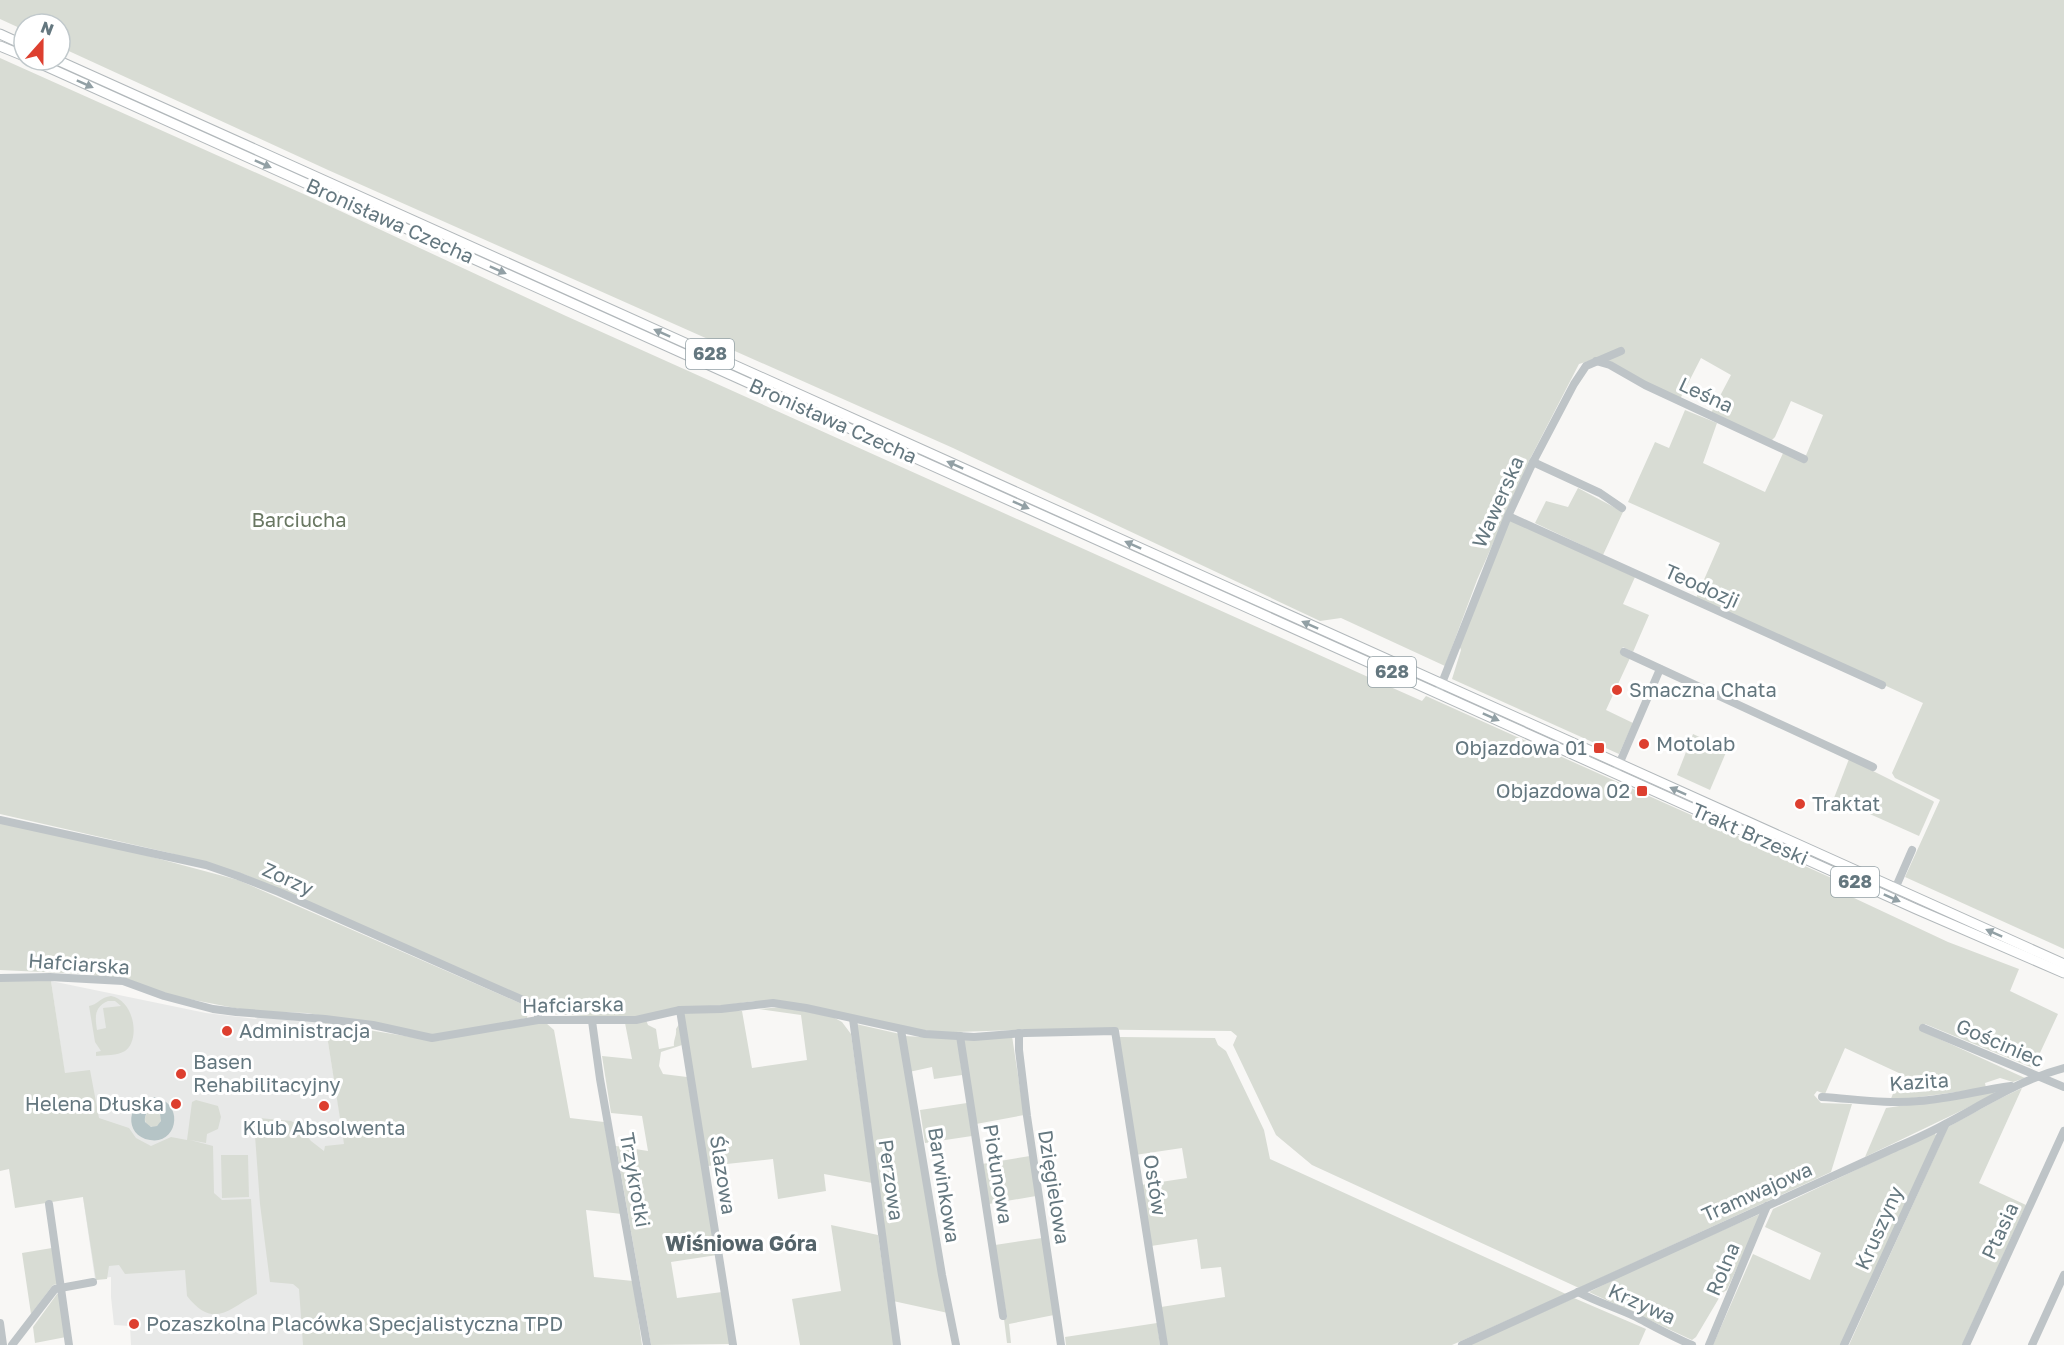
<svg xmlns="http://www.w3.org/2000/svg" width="2064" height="1345" viewBox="0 0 2064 1345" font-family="'Golos Text',sans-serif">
  <rect width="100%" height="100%" fill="#f8f7f5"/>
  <!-- built -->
  <polygon fill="#e8e9e8" points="51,981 206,1013 256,1019 258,1017 325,1023 377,1345 131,1345 130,1326 114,1325 111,1297 111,1277 95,1279"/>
  <!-- green -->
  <g fill="#d8dcd4" fill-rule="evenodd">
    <polygon points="0,0 2064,0 2064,949 1905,877 1940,800 1895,778 1892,773 1923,703 1696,598 1720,543 1628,502 1655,442 1669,448 1685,410 1717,423 1703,463 1765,492 1784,451 1804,460 1823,415 1791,401 1775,437 1771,441 1711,413 1731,375 1701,358 1680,399 1592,360 1579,364 1530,459 1477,580 1445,666 1341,618 1320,621 953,448 328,170 60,47 60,24 24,24 24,30 0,19"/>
    <polygon points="0,58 308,196 566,316 1377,681 1422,701 1426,696 1836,880 1837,890 1948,942 2019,969 2010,991 2058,1014 2033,1068 1925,1024 1922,1031 2025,1078 2013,1082 2000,1078 1985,1083 1986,1088 1890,1101 1901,1074 1845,1048 1825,1094 1817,1091 1814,1095 1821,1103 1852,1104 1831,1172 1579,1288 1312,1165 1276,1135 1233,1045 1237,1036 1231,1031 1051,1029 925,1033 779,1001 754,1001 635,1019 551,1014 551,1009 246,875 170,853 0,814"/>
    <polygon points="39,60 49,60 1383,661 1382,665"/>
    <polygon points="1578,488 1623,512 1603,555 1535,523 1546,501 1568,507"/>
    <polygon points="1510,520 1635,577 1623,604 1649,615 1633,652 1623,647 1620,653 1630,658 1606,710 1633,723 1619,754 1452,679 1461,650 1459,645"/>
    <polygon points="1693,734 1727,750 1710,790 1677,775"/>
    <polygon points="1849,759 1933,801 1934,802 1919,836 1834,798"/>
    <polygon points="0,823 141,854 238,880 529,1007 527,1018 432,1036 307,1013 250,1011 163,994 125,981 85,974 0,970"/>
    <path d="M0 981H51L65 1073 90 1070 99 1118 129 1128 136 1138 151 1146 171 1137 187 1140 192 1102 196 1100 218 1106 221 1117 218 1129 207 1134 206 1143 190 1140 213 1146 214 1193 222 1200 251 1199 257 1294C228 1309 214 1330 187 1296L185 1270 125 1274 119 1265 109 1266 107 1279 96 1280 83 1197 15 1208 9 1169 0 1171Z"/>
    <path d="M111 996C134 1000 141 1040 125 1051 117 1056 105 1055 96 1056V1052L101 1051 95 1042 89 1006C97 1005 101 997 111 996ZM108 1001H115L121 1006 103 1008 106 1028 97 1030C95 1017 94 1007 108 1001Z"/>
    <polygon points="783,1007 833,1017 842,1022 851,1034 872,1183 824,1174 826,1191 778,1199 773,1159 708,1166 682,1010 742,1011 752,1068 807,1060 801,1015 759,1009"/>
    <path d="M646 1020 648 1025 656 1029 659 1049 674 1046C673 1040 677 1036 676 1029L679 1024 682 1045 661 1052 659 1066 663 1074 687 1077 717 1255 671 1262 677 1298 722 1292 730 1344 651 1345 616 1146 648 1151 642 1116 611 1113 602 1056 632 1059 625 1023Z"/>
    <polygon points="325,1023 436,1041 526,1024 546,1023 554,1030 570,1118 604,1122 622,1214 586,1210 594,1277 633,1281 642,1345 303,1345 299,1289 293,1284 270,1282 260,1204 254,1122 259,1118 291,1121 297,1124 311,1141 324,1151 325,1146 344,1144"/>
    <polygon points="856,1024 900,1034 948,1313 893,1301"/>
    <polygon points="905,1036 958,1039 962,1075 934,1079 932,1067 909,1072"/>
    <polygon points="1012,1036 1024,1115 976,1124 962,1039"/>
    <polygon points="1120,1037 1215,1038 1218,1045 1226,1051 1264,1130 1270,1159 1566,1294 1452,1345 1167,1345 1161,1307 1225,1297 1221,1267 1201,1269 1197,1239 1151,1246 1141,1185 1187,1178 1182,1148 1135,1155 1118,1041"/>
    <polygon points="2022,1088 1979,1183 2026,1205 1962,1345 1849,1345 1948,1127 1999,1099"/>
    <polygon points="1994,1092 1996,1094 1865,1157 1886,1108"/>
    <polygon points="967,1103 972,1136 925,1143 920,1110"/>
    <circle cx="153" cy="1119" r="8"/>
    <polygon points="1934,1133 1937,1136 1841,1345 1713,1345 1753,1254 1810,1280 1821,1253 1765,1227 1773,1209"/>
    <polygon points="221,1155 248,1155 249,1197 222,1198"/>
    <polygon points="1030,1156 1036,1196 989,1204 982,1164"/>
    <polygon points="1762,1213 1727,1290 1722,1293 1696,1337 1692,1340 1589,1292 1647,1263"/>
    <polygon points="831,1225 878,1235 894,1345 800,1345 792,1299 841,1291"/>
    <polygon points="1042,1238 1054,1315 1009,1324 1011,1343 1007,1343 1004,1319 1007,1318 995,1245"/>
    <polygon points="52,1248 58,1284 53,1285 31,1314 22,1253"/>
    <polygon points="57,1294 59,1294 66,1337 35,1343 33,1327"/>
    <polygon points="1574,1298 1646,1329 1639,1345 1469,1345"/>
    <polygon points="1157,1323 1160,1345 1066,1345 1065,1337"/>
  </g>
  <!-- water -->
  <path fill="#b5c4c6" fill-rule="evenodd" d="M154 1097C185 1102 178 1145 150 1140 123 1136 126 1099 154 1097ZM154 1110 160 1114 161 1121 157 1126 151 1127 145 1122C144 1115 147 1110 154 1110Z"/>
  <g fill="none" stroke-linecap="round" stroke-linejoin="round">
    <!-- major casing -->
    <g stroke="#b2b8bb" stroke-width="11">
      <g id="major">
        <polyline points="0,34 24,45"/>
        <polyline points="0,46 24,56"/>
        <polyline points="32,60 1916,909 2064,973"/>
        <polyline points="57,60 2064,964"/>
      </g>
    </g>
    <!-- minor -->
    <g stroke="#bec4c7" stroke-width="8">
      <polyline points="1596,361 1610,365 1645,385 1804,459"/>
      <polyline points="1533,462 1600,493 1622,508"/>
      <polyline points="1508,516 1882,685"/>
      <polyline points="1624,652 1873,767"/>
      <polyline points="1438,693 1508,516 1533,462 1574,384 1586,366 1621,351"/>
      <polyline points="1617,769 1660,669"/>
      <polyline points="0,820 206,865 238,876 279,892 532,1004 538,1009 538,1020"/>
      <polyline points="1895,889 1912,850"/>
      <polyline points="0,978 50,977 123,981 164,996 213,1009 236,1012 325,1019 373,1025 432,1038 538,1020 636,1020 680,1010 721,1009 773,1003 806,1008 925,1034 974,1037 1025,1033 1115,1031 1164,1345"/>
      <polyline points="680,1010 733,1345"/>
      <polyline points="853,1019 897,1345"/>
      <polyline points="592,1021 600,1079 647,1345"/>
      <polyline points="1923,1028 2064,1087"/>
      <polyline points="901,1030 942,1275 956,1345"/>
      <polyline points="1019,1033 1019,1050 1027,1116 1061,1345"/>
      <polyline points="960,1036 1003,1316"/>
      <path d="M1822 1097C1855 1099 1887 1104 1919 1101 1950 1099 1980 1090 2011 1086"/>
      <polyline points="49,1204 69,1345"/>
      <path d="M1578 1292C1597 1302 1617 1308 1636 1317 1655 1327 1673 1337 1692 1345"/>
      <polyline points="0,1323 3,1345"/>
      <polyline points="12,1345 55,1289 93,1282"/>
      <path d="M1462 1345 1888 1151C1908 1142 1928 1134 1947 1123 1985 1103 2022 1079 2064 1068"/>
      <polyline points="1709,1345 1767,1206"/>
      <polyline points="1844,1345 1945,1125"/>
      <polyline points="1966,1345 2064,1131"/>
      <polyline points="2032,1345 2064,1275"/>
    </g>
    <!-- major -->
    <use href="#major" stroke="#fff" stroke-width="9"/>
  </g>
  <!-- one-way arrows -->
  <defs><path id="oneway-solid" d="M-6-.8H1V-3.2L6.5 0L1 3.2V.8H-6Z" transform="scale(1.5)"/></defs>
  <g fill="#92a0a5">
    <use href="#oneway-solid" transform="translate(85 84) rotate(24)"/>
    <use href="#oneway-solid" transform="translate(263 164) rotate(24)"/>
    <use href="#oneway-solid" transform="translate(498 270) rotate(24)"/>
    <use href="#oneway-solid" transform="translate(662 333) rotate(-156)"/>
    <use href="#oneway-solid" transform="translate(955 465) rotate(-156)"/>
    <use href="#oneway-solid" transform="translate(1021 505) rotate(24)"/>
    <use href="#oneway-solid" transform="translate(1133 545) rotate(-156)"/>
    <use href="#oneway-solid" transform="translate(1310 625) rotate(-156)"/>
    <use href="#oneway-solid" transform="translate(1491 717) rotate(24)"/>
    <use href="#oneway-solid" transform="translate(1678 791) rotate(-156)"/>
    <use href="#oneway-solid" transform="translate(1892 898) rotate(24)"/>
    <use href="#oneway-solid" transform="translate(1994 933) rotate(-156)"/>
  </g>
  <!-- markers -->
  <g fill="#dd3f2f" stroke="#fff" stroke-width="2">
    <circle cx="1617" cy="690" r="6"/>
    <circle cx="1644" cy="744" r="6"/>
    <rect x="1593" y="742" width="12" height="12" rx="3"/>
    <rect x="1636" y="785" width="12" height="12" rx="3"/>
    <circle cx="1800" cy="804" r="6"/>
    <circle cx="227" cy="1031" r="6"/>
    <circle cx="181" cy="1074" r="6"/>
    <circle cx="176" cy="1104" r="6"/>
    <circle cx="324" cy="1106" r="6"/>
    <circle cx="134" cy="1324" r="6"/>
  </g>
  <g text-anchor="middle" stroke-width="6" stroke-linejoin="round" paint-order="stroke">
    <!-- shield labels -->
    <g fill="#fff" stroke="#92a0a5" stroke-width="1.5">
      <rect x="686" y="339" width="48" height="30" rx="4.5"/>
      <rect x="1368" y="657" width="48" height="30" rx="4.5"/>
      <rect x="1831" y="867" width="48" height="30" rx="4.5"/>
    </g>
    <g font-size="18" font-weight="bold" fill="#64777f">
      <text x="710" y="360">628</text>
      <text x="1392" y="678">628</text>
      <text x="1855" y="888">628</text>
    </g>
    <!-- street labels -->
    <g font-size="20" fill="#64777f" stroke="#fff">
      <text transform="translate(390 221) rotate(24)" y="7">Bronisława Czecha</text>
      <text transform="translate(1706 395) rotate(25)" y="7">Leśna</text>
      <text transform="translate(833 421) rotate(24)" y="7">Bronisława Czecha</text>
      <text transform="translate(1498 502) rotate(-66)" y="7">Wawerska</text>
      <text transform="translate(1702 586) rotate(24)" y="7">Teodozji</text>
      <text transform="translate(1750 834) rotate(24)" y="7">Trakt Brzeski</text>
      <text transform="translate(288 879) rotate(24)" y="7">Zorzy</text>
      <text transform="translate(79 964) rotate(4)" y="7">Hafciarska</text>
      <text transform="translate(573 1005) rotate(-1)" y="7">Hafciarska</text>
      <text transform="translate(2000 1043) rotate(23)" y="7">Gościniec</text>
      <text transform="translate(1919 1082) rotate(-4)" y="7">Kazita</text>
      <text transform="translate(998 1174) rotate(81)" y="7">Piołunowa</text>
      <text transform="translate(723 1175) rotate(81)" y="7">Ślazowa</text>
      <text transform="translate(635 1180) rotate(80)" y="7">Trzykrotki</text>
      <text transform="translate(891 1180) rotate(82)" y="7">Perzowa</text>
      <text transform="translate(944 1185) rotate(81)" y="7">Barwinkowa</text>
      <text transform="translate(1155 1185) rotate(81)" y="7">Ostów</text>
      <text transform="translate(1054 1187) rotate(81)" y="7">Dzięgielowa</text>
      <text transform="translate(1757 1192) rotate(-24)" y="7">Tramwajowa</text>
      <text transform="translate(1879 1228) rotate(-66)" y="7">Kruszyny</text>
      <text transform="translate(2000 1231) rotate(-65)" y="7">Ptasia</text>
      <text transform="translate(1723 1269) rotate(-67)" y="7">Rolna</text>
      <text transform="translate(1642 1304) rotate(24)" y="7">Krzywa</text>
    </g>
    <!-- park labels -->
    <g font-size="20" fill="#697762" stroke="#fff">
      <text x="299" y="527">Barciucha</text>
    </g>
    <!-- poi labels -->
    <g font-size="20" fill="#64777f" stroke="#fff" text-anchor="start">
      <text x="1629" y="697">Smaczna Chata</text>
      <text x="1656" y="751">Motolab</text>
      <text x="1587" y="755" text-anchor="end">Objazdowa 01</text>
      <text x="1630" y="798" text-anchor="end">Objazdowa 02</text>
      <text x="1812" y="811">Traktat</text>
      <text x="239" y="1038">Administracja</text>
      <text x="193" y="1069">Basen<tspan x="193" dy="23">Rehabilitacyjny</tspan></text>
      <text x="164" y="1111" text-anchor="end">Helena Dłuska</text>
      <text x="324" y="1135" text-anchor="middle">Klub Absolwenta</text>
      <text x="146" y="1331">Pozaszkolna Placówka Specjalistyczna TPD</text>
    </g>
    <!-- neighbourhood labels -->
    <g font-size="21" font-weight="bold" fill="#55646a" stroke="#fff">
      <text x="741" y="1251">Wiśniowa Góra</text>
    </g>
  </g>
  <!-- north arrow -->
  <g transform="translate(42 42) rotate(21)"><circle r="28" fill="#ffffff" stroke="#c1c9cc" stroke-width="1.5"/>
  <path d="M0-4.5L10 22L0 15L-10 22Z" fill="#dd3f2f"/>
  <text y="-9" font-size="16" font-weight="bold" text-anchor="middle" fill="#64777f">N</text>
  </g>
</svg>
